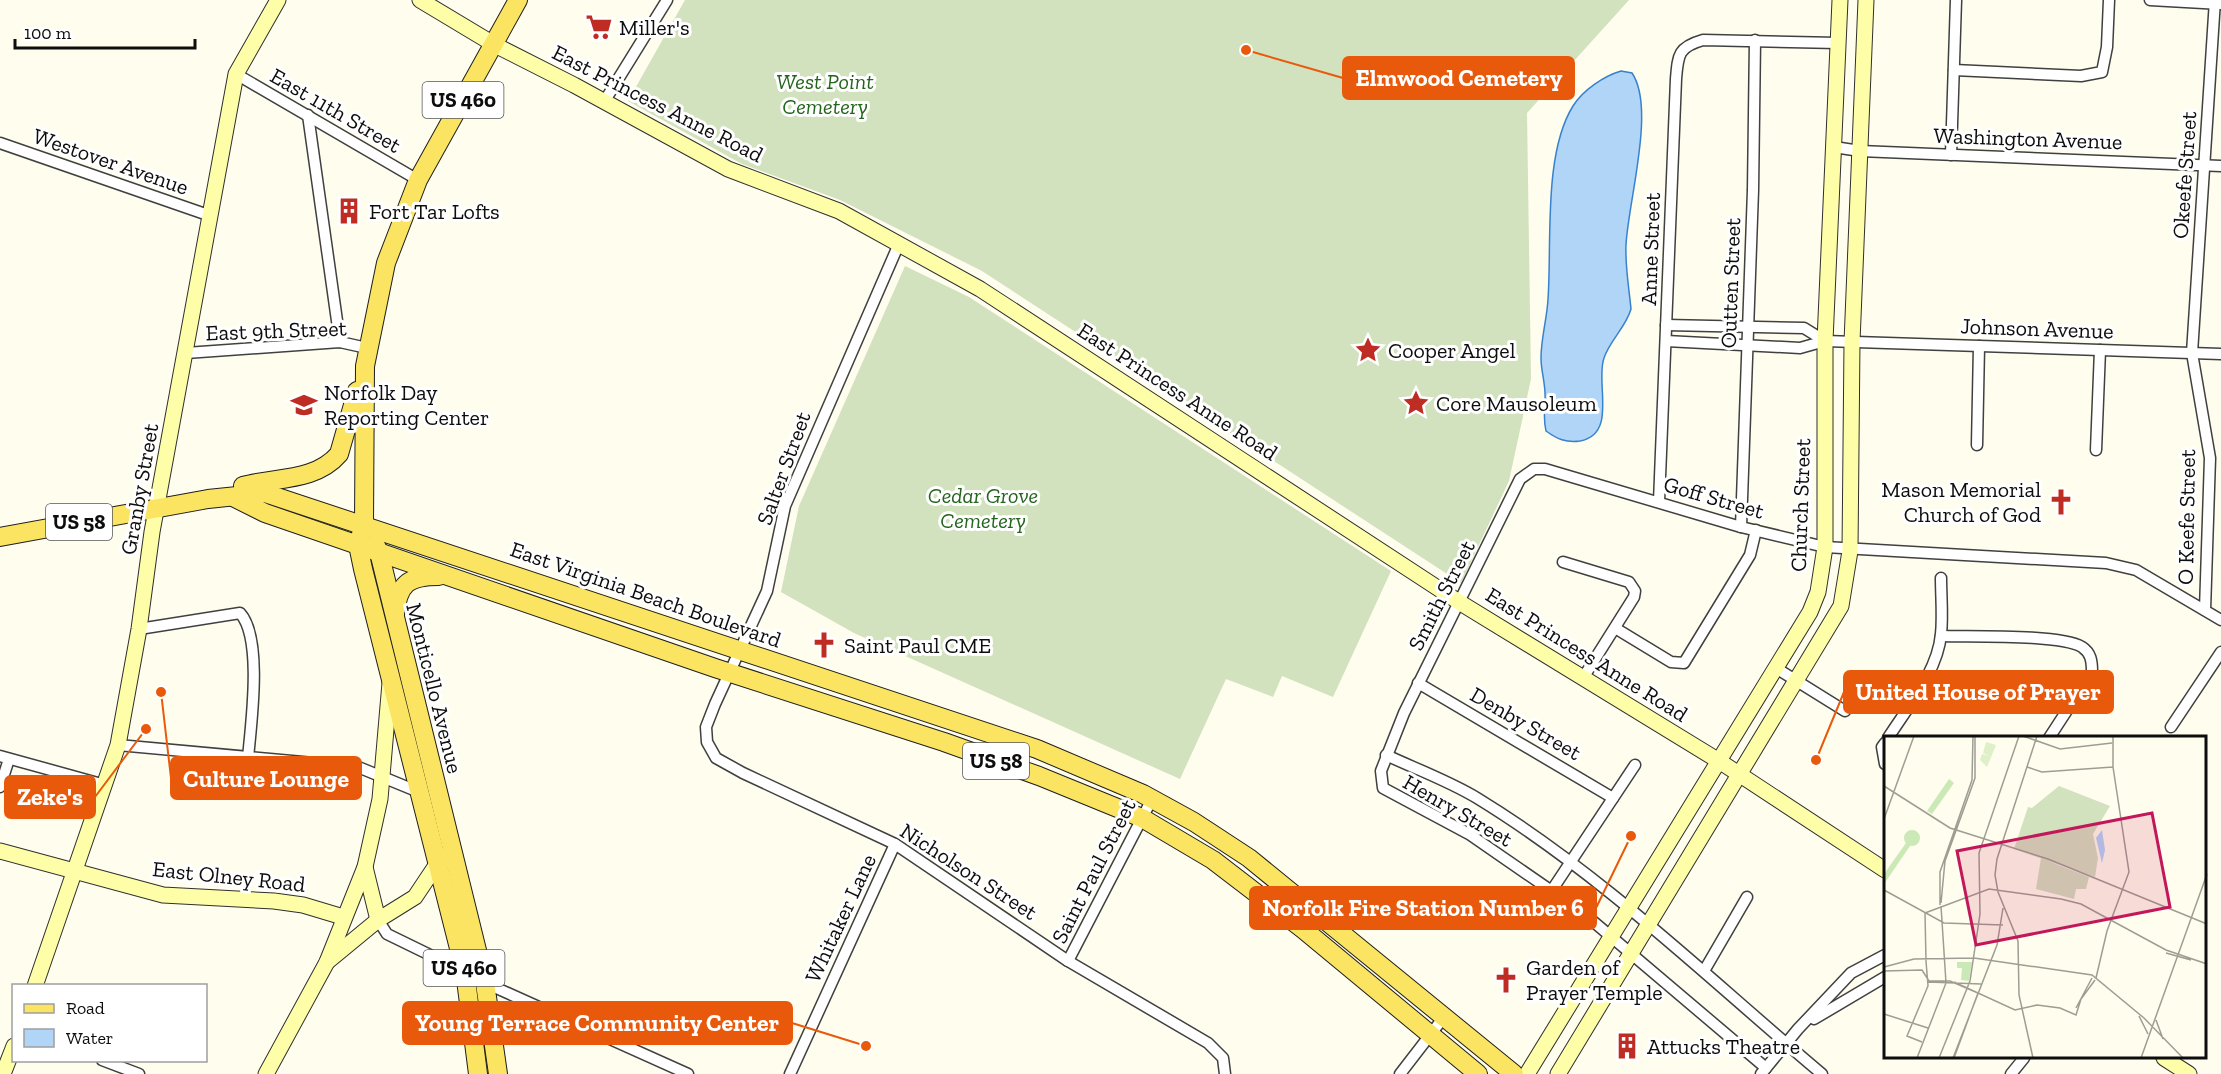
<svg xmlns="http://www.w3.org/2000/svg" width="2221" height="1074" viewBox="0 0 2221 1074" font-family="'Zilla Slab',serif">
  <rect width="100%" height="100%" fill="#fffded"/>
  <!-- cemetery -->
  <g fill="#d2e1be">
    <polygon points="685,0 1629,0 1527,113 1531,379 1509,481 1461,583 982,271 840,200 742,164 628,101"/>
    <polygon points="905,266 969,297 1391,571 1333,697 1282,676 1273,697 1226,679 1180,779 854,633 781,592 799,506"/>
  </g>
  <!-- water -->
  <path fill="#b1d5f7" stroke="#3782ce" stroke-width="1.5" d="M1621 71 1632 73C1656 108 1628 202 1626 245 1625 266 1629 288 1631 309 1626 327 1610 340 1604 358 1595 382 1618 434 1580 441 1566 443 1557 439 1546 431 1543 419 1545 411 1545 399 1546 385 1541 372 1541 358 1541 338 1547 319 1548 299 1552 244 1543 154 1573 106 1583 90 1604 76 1621 71Z"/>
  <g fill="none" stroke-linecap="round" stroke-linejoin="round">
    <!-- street casing -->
    <g stroke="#404040" stroke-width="13">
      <g id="street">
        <polyline points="2150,0 2221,4"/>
        <polyline points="1954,70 2081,76 2102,72 2107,47 2109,0"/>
        <polyline points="236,74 418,180"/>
        <polyline points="604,102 667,0"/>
        <polyline points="308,115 340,342"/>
        <polyline points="0,143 208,215"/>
        <polyline points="1834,147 1860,151 2221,166"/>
        <polyline points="1951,155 1956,0"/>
        <polyline points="898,246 785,506 767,591 715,704 706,727 707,742 716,758 743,773 895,844 1068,961 1208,1043 1223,1058 1225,1074"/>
        <polyline points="1666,325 1804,328 1825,341"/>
        <polyline points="1666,341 1800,348 1825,341 2221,354"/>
        <polyline points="186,353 340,342 367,348"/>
        <polyline points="1977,445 1979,346"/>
        <polyline points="2096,450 2100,350"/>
        <path d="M1659 502 1676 79C1678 55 1678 47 1703 40L1838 43"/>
        <polyline points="1741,527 1753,190 1755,40"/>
        <polyline points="1563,562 1629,582 1635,591 1634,597 1583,678"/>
        <polyline points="2205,610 2210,458 2192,353 2215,0"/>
        <polyline points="1615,628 1671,662 1684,663 1750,555 1756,530"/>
        <path d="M139 629 240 613C263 638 251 724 248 758"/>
        <path d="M1941 636C1971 637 2060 634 2082 647 2091 653 2092 661 2092 672L2049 738"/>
        <polyline points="1776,668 1845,711"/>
        <polyline points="1418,683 1613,798"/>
        <polyline points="2171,727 2221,652"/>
        <path d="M1888 738C1907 708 1938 671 1941 634 1943 616 1941 596 1941 578"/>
        <polyline points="1885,743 1882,747 1885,764"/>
        <polyline points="118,745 358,767 419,792"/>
        <path d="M1386 755C1416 769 1449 781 1477 798 1603 875 1709 979 1822 1074"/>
        <polyline points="0,756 105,785"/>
        <polyline points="0,787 9,759"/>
        <polyline points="1552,890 1635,765"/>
        <polyline points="378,920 387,934 467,973"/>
        <polyline points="1068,961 1152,799"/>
        <polyline points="1704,971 1747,897"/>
        <polyline points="483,982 688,1074"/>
        <polyline points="1814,1019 1885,977"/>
        <polyline points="102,1060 139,1074"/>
        <polyline points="1766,1068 1582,912 1469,834 1383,788 1381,771 1404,713 1520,479 1534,469 1545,469 1741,527 1825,547 2106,563 2136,570 2221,620"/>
        <polyline points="790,1074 895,844"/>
        <polyline points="1400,1074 1444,1017"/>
        <polyline points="1761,1074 1798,1029 1851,973 1885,955"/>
        <polyline points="2011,1074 2024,1058"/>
      </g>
    </g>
    <!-- secondary casing -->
    <g stroke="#2f2f2f" stroke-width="17">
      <g id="secondary">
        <polyline points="420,0 495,45 574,85 728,169 839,211 980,289 1459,602 1719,761 1885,870"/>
        <polyline points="0,851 163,895 274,901 303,905 343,917"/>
        <polyline points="365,867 378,920"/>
        <polyline points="327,962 378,920 415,897 441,858"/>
        <polyline points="35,986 118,745 139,629 152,532 236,74 278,0"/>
        <polyline points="2164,1058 2189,1074"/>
        <polyline points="3,1074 14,1046"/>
        <polyline points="266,1074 327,962 365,867 380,799 390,683"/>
        <polyline points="1527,1074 1810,612 1818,592 1825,547 1825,341 1840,0"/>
        <polyline points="1558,1074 1841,606 1850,551 1852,342 1866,0"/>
      </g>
    </g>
    <!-- primary casing -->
    <g stroke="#1e1e1e" stroke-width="20">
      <g id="primary">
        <path d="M243 486C275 477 315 482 339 454L357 391"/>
        <polyline points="233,497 265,513 715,668 944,742 1039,776 1142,818 1213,860 1303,929 1478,1074"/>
        <polyline points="0,537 208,499 265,493 1037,749 1143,794 1194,822 1249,858 1514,1074"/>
        <polyline points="375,544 379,552 485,983 498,1074"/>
        <path d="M395 614C398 584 408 576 439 576"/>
        <polyline points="478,1074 465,972 363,569 358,545 364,524 365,366 386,263 418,180 518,0"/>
      </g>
    </g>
    <!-- street -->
    <use href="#street" stroke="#fff" stroke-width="10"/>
    <!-- secondary -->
    <use href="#secondary" stroke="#fffea8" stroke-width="15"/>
    <!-- primary -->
    <use href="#primary" stroke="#fae462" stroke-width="18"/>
  </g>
  <!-- icons -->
  <defs>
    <g id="supermarket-bare" transform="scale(2.07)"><path d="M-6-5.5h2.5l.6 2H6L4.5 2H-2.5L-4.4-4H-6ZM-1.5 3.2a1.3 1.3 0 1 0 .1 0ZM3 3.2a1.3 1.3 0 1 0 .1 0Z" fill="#be2c24" stroke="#fff" stroke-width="2.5" paint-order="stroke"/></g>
    <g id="building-bare" transform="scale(2.07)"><path d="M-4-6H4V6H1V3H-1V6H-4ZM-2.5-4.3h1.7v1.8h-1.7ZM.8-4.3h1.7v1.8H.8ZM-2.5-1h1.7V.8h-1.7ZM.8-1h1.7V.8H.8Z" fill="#be2c24" stroke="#fff" stroke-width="2.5" paint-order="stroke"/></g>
    <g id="sight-bare" transform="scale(2.07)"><path d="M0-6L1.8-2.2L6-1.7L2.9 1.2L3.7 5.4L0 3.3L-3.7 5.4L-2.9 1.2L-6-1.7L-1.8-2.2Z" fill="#be2c24" stroke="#fff" stroke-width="2.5" paint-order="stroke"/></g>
    <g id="school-bare" transform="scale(2.07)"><path d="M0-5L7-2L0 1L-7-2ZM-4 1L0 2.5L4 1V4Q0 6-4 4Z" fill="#be2c24" stroke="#fff" stroke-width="2.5" paint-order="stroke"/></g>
    <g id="church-bare" transform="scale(2.07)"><path d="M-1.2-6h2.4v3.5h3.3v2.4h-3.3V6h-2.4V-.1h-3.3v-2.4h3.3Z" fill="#be2c24" stroke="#fff" stroke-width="2.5" paint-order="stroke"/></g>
  </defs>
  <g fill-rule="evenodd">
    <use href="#supermarket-bare" x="599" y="27"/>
    <use href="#building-bare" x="349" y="211"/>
    <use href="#sight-bare" x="1368" y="350"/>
    <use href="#sight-bare" x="1416" y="403"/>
    <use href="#school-bare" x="304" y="405"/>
    <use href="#church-bare" x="2061" y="502"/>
    <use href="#church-bare" x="824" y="645"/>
    <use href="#church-bare" x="1506" y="980"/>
    <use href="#building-bare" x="1627" y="1046"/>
  </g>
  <g text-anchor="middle" stroke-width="6" stroke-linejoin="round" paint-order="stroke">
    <!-- shield labels -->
    <g fill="#fff" stroke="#565656" stroke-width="1.5">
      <rect x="422.5" y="82" width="81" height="36" rx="4.5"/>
      <rect x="46" y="504" width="66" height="36" rx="4.5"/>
      <rect x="963" y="743" width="66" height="36" rx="4.5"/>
      <rect x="423.5" y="950" width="81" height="36" rx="4.5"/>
    </g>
    <g font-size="21" font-weight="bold" fill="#0d0d0d">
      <text x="463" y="107">US 460</text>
      <text x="79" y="529">US 58</text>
      <text x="996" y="768">US 58</text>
      <text x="464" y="975">US 460</text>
    </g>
    <!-- poi labels -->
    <g font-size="22" fill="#0d0d0d" stroke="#fff" text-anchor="start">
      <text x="619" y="35">Miller's</text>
      <text x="369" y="219">Fort Tar Lofts</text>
      <text x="1388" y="358">Cooper Angel</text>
      <text x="324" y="400">Norfolk Day<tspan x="324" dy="25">Reporting Center</tspan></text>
      <text x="1436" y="411">Core Mausoleum</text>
      <text x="2041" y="497" text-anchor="end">Mason Memorial<tspan x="2041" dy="25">Church of God</tspan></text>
      <text x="844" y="653">Saint Paul CME</text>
      <text x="1526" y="975">Garden of<tspan x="1526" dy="25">Prayer Temple</tspan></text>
      <text x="1647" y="1054">Attucks Theatre</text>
    </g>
    <!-- park labels -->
    <g font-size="22" font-style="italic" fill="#24651d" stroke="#fff">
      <text x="825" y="89">West Point<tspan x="825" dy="25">Cemetery</tspan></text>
      <text x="983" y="503">Cedar Grove<tspan x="983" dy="25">Cemetery</tspan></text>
    </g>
    <!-- street labels -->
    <g font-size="22" fill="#0d0d0d" stroke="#fff">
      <text transform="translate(658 103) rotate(27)" y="8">East Princess Anne Road</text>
      <text transform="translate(336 110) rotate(30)" y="8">East 11th Street</text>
      <text transform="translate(2028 138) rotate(2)" y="8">Washington Avenue</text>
      <text transform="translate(111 161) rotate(19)" y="8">Westover Avenue</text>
      <text transform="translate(2184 175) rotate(-86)" y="8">Okeefe Street</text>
      <text transform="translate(1650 249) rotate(-88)" y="8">Anne Street</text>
      <text transform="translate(1730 283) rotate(-88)" y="8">Outten Street</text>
      <text transform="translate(2037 328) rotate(2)" y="8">Johnson Avenue</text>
      <text transform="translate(276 330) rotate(-2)" y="8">East 9th Street</text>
      <text transform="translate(1178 391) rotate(33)" y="8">East Princess Anne Road</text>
      <text transform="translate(783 468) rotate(-70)" y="8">Salter Street</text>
      <text transform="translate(139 489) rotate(-80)" y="8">Granby Street</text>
      <text transform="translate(1714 497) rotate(16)" y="8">Goff Street</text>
      <text transform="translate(1800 505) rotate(-88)" y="8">Church Street</text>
      <text transform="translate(2186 517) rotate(-89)" y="8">O Keefe Street</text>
      <text transform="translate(646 594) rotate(19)" y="8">East Virginia Beach Boulevard</text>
      <text transform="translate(1441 595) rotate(-63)" y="8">Smith Street</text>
      <text transform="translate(1587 654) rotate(32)" y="8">East Princess Anne Road</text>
      <text transform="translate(435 688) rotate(76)" y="8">Monticello Avenue</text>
      <text transform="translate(1526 723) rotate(30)" y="8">Denby Street</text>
      <text transform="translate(1458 810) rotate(30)" y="8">Henry Street</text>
      <text transform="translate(969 871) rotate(33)" y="8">Nicholson Street</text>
      <text transform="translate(1093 871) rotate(-63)" y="8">Saint Paul Street</text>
      <text transform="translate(229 876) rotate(6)" y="8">East Olney Road</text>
      <text transform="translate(840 918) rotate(-65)" y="8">Whitaker Lane</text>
    </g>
  </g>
  <!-- overview -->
  <g transform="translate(1884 736)">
    <rect width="322" height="322" fill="#fffded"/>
    <path d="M65 43 70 47 48 78 43 75ZM20 102a8 8 0 1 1 16 0a8 8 0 1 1-16 0ZM22 107 26 110 0 148V138ZM73 226H88L85 245 77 244 78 232H73Z" fill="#cbe9b6"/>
    <path d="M175 50 226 70 209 98 214 122 211 141 130 113 144 71 148 72ZM157 122 205 141 202 153H192L190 163 152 153Z" fill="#d2e1be"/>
    <path d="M102 6 112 9 103 31 96 24 98 18 105 20 99 17Z" fill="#def0c8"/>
    <path d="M218 94 221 114 218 127 212 102Z" fill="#b1d5f7"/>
    <path fill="none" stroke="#9e9d93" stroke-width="1.5" d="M139 0 176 13 228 7M143 31 158 36 229 31M0 50 66 92 164 123 323 188M0 83 30 0M0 154 60 187 119 189M57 167 61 125 91 42V0M56 169V136L88 44 89 0M41 177 105 153 177 163 197 168 282 214 323 228M41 177 42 225M282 217 307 224M0 231 30 223 90 222 208 239 260 282 299 322M0 235 38 234 45 245H66L94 257 70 322M212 242 223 195 245 136 229 31V0M44 246 97 248M70 246 131 274 153 269 176 272 192 279 197 263 211 244M192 272 208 242M0 278 44 292M255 280 264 298M272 284 279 303M38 306 23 300 44 250 42 225M33 322 62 247 57 170M55 322 86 245 96 178 95 117 135 0M69 322 113 209 119 172M149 322 135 259 134 205 114 156 111 139 113 123 153 0M257 322 323 138"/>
    <path fill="#c2185b" fill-opacity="0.15" stroke="#c2185b" stroke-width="3" d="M268 77 286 171 92 209 73 115Z"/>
    <rect width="322" height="322" fill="none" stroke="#0d0d0d" stroke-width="3"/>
  </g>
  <!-- callouts -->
  <path fill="none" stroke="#e8590c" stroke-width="2" d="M1246 50L1343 78M1816 760L1844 692M161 692L171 778M146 729L95 797M1631 836L1596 908M866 1046L792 1023"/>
  <g fill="#e8590c" stroke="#fff" stroke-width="2">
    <circle cx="1246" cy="50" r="6"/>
    <circle cx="1816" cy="760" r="6"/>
    <circle cx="161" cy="692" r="6"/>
    <circle cx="146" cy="729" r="6"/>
    <circle cx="1631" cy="836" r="6"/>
    <circle cx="866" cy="1046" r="6"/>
  </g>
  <g fill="#e8590c" stroke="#e8590c" stroke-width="2">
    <rect x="1343" y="57" width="231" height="42" rx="6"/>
    <rect x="1844" y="671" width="269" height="42" rx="6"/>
    <rect x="171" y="757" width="190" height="42" rx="6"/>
    <rect x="5" y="776" width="90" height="42" rx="6"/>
    <rect x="1250" y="887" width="346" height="42" rx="6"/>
    <rect x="403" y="1002" width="389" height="42" rx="6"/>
  </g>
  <g font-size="24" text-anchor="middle" font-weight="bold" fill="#fff">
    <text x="1459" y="86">Elmwood Cemetery</text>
    <text x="1978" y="700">United House of Prayer</text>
    <text x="266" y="787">Culture Lounge</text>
    <text x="50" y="805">Zeke's</text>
    <text x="1423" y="916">Norfolk Fire Station Number 6</text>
    <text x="597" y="1031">Young Terrace Community Center</text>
  </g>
  <!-- legend -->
  <rect x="12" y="984" width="195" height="78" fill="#ffffff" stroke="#9e9e9e" stroke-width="1.5"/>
  <rect x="24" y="1004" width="30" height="9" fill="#fae462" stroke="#9e9e9e" stroke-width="1.5"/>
  <text x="66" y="1014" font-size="18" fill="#0d0d0d">Road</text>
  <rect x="24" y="1029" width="30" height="18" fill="#b1d5f7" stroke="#9e9e9e" stroke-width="1.5"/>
  <text x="66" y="1044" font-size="18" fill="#0d0d0d">Water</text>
  <!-- scale -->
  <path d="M15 39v9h180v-9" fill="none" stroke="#0d0d0d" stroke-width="3"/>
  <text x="24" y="39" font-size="18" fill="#0d0d0d" stroke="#ffffff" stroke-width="4.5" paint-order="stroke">100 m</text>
</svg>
